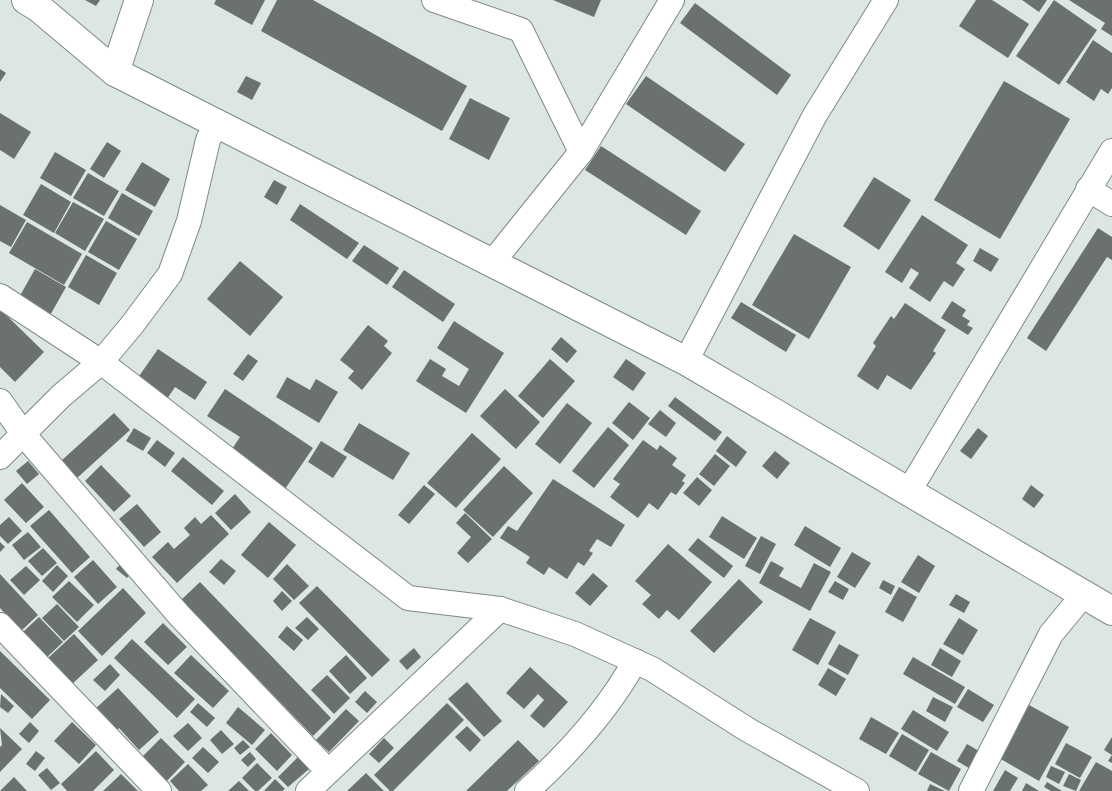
<svg xmlns="http://www.w3.org/2000/svg" width="1112" height="791" viewBox="0 0 1112 791" font-family="'Work Sans',sans-serif">
  <rect width="100%" height="100%" fill="#dce6e5"/>
  <!-- building -->
  <g fill="#6b726d">
    <polygon points="85,0 100,0 96,6"/>
    <polygon points="216,0 265,0 252,25 214,4"/>
    <polygon points="277,0 313,0 467,86 442,131 261,31"/>
    <polygon points="553,0 601,0 594,17"/>
    <polygon points="976,0 992,0 1029,24 1008,58 959,26"/>
    <polygon points="1022,0 1047,0 1039,12"/>
    <polygon points="1054,0 1097,30 1059,85 1016,56"/>
    <polygon points="1069,0 1112,0 1112,36 1101,29 1105,23"/>
    <polygon points="695,3 791,75 777,95 680,23"/>
    <polygon points="1093,40 1112,53 1112,88 1108,94 1101,89 1094,101 1066,82"/>
    <polygon points="0,69 6,73 0,82"/>
    <polygon points="246,76 261,83 252,100 237,92"/>
    <polygon points="646,76 745,144 725,172 626,104"/>
    <polygon points="1004,81 1070,119 1000,239 934,200"/>
    <polygon points="470,98 510,118 489,160 449,139"/>
    <polygon points="0,113 31,132 14,159 0,150"/>
    <polygon points="107,142 121,151 104,178 90,169"/>
    <polygon points="601,146 701,211 686,235 585,170"/>
    <polygon points="55,152 86,170 71,196 40,178"/>
    <polygon points="142,162 170,179 155,207 125,190"/>
    <polygon points="88,173 119,191 104,216 73,198"/>
    <polygon points="874,177 911,200 879,250 843,226"/>
    <polygon points="274,180 287,187 277,205 264,197"/>
    <polygon points="41,184 71,202 54,233 23,215"/>
    <polygon points="122,193 153,211 139,236 108,218"/>
    <polygon points="73,202 104,219 85,251 55,233"/>
    <polygon points="300,204 359,243 347,259 290,220"/>
    <polygon points="0,205 26,220 11,247 0,241"/>
    <polygon points="922,215 968,245 956,263 965,269 953,287 944,281 930,302 909,288 919,273 911,268 902,283 885,272"/>
    <polygon points="106,221 137,239 119,270 88,252"/>
    <polygon points="27,222 82,254 64,285 9,253"/>
    <polygon points="1098,228 1112,237 1112,260 1107,257 1046,351 1027,338"/>
    <polygon points="794,234 851,267 809,339 752,305"/>
    <polygon points="364,245 399,268 387,285 352,261"/>
    <polygon points="980,248 999,259 991,272 973,261"/>
    <polygon points="86,255 117,273 99,305 68,287"/>
    <polygon points="240,261 283,297 250,336 207,299"/>
    <polygon points="35,269 66,287 48,319 17,301"/>
    <polygon points="404,270 455,304 443,322 392,287"/>
    <polygon points="952,301 966,310 962,316 970,321 967,325 973,328 968,335 941,318"/>
    <polygon points="741,302 796,335 786,352 731,318"/>
    <polygon points="905,303 946,330 933,351 936,353 911,390 887,375 878,390 857,376 876,346 873,343 891,316 894,319"/>
    <polygon points="0,309 44,352 15,382 0,367"/>
    <polygon points="454,321 504,353 466,413 416,381 430,359 446,369 442,376 459,386 469,369 437,348"/>
    <polygon points="368,325 388,341 384,346 392,353 362,390 348,378 354,371 340,360"/>
    <polygon points="561,337 577,351 567,363 551,349"/>
    <polygon points="158,349 207,382 195,400 175,387 167,399 137,379"/>
    <polygon points="248,354 258,361 243,381 233,374"/>
    <polygon points="550,359 575,381 543,418 518,396"/>
    <polygon points="626,359 646,373 633,391 613,377"/>
    <polygon points="287,377 310,390 316,379 338,392 319,423 276,397"/>
    <polygon points="225,389 313,448 285,489 230,452 240,437 207,416"/>
    <polygon points="505,389 540,422 516,449 480,416"/>
    <polygon points="675,397 722,432 715,441 668,406"/>
    <polygon points="629,402 650,418 633,440 612,423"/>
    <polygon points="567,403 592,423 560,464 535,444"/>
    <polygon points="660,410 676,423 666,437 648,424"/>
    <polygon points="114,413 130,430 77,478 61,461"/>
    <polygon points="359,423 410,453 393,480 343,450"/>
    <polygon points="608,427 629,445 594,488 572,471"/>
    <polygon points="134,428 151,438 143,451 126,441"/>
    <polygon points="978,428 988,436 971,459 960,451"/>
    <polygon points="472,433 501,459 456,508 427,483"/>
    <polygon points="727,436 747,452 736,467 716,451"/>
    <polygon points="157,440 175,453 165,467 147,453"/>
    <polygon points="643,440 657,450 660,445 677,458 672,465 686,475 682,481 685,483 676,495 671,492 658,510 649,503 638,518 610,497 620,484 613,479"/>
    <polygon points="321,441 347,457 333,478 308,462"/>
    <polygon points="775,451 790,463 777,479 762,466"/>
    <polygon points="715,454 730,466 714,486 699,474"/>
    <polygon points="183,457 224,491 212,505 171,471"/>
    <polygon points="28,461 39,474 27,484 16,471"/>
    <polygon points="101,465 131,496 114,512 85,481"/>
    <polygon points="504,466 533,493 493,537 463,510"/>
    <polygon points="697,477 712,490 699,506 683,493"/>
    <polygon points="553,479 625,525 611,547 597,539 589,551 593,553 584,566 578,562 567,579 549,567 544,575 526,563 530,557 500,538 508,526 517,531"/>
    <polygon points="22,483 44,507 26,523 4,500"/>
    <polygon points="424,485 435,494 409,524 398,515"/>
    <polygon points="1031,485 1044,495 1034,508 1022,499"/>
    <polygon points="235,494 251,512 231,530 215,513"/>
    <polygon points="137,504 161,532 144,547 119,519"/>
    <polygon points="49,510 90,557 72,573 30,526"/>
    <polygon points="465,513 492,539 468,563 457,553 471,537 456,523"/>
    <polygon points="211,515 229,534 177,583 152,557 168,542 174,549 190,535 184,528 195,517 201,524"/>
    <polygon points="722,516 757,538 744,559 709,537"/>
    <polygon points="9,517 22,531 8,544 0,536 0,525"/>
    <polygon points="269,522 296,545 268,578 241,555"/>
    <polygon points="805,526 841,548 830,567 794,545"/>
    <polygon points="28,532 41,547 24,560 12,545"/>
    <polygon points="761,536 776,544 760,574 745,566"/>
    <polygon points="698,538 733,566 724,578 688,550"/>
    <polygon points="0,542 5,547 0,552"/>
    <polygon points="668,544 712,582 679,620 667,610 659,619 642,604 651,595 635,581"/>
    <polygon points="43,548 57,563 42,576 28,561"/>
    <polygon points="852,552 871,563 855,588 837,577"/>
    <polygon points="918,555 935,566 919,593 901,582"/>
    <polygon points="221,559 236,571 224,585 209,572"/>
    <polygon points="93,560 117,587 98,604 74,577"/>
    <polygon points="123,561 134,570 127,578 116,569"/>
    <polygon points="771,561 784,568 779,576 801,588 814,563 831,572 810,611 759,583"/>
    <polygon points="287,564 309,586 294,600 273,579"/>
    <polygon points="57,565 68,576 53,592 42,581"/>
    <polygon points="26,566 40,580 24,595 10,580"/>
    <polygon points="593,573 608,586 590,606 575,593"/>
    <polygon points="0,574 38,615 21,631 0,608"/>
    <polygon points="739,579 763,602 714,653 690,631"/>
    <polygon points="883,580 895,586 891,595 879,588"/>
    <polygon points="69,581 94,605 77,622 52,597"/>
    <polygon points="835,581 849,589 843,600 828,592"/>
    <polygon points="200,582 331,718 313,736 181,600"/>
    <polygon points="317,586 390,660 372,677 299,603"/>
    <polygon points="899,587 917,597 903,622 885,612"/>
    <polygon points="123,588 146,613 102,656 78,631"/>
    <polygon points="282,591 292,601 282,611 273,601"/>
    <polygon points="956,594 970,602 964,613 949,605"/>
    <polygon points="57,604 79,627 64,641 42,618"/>
    <polygon points="39,617 63,642 46,658 22,633"/>
    <polygon points="307,617 319,629 308,640 295,628"/>
    <polygon points="810,618 836,632 818,665 792,650"/>
    <polygon points="959,618 978,630 963,655 943,644"/>
    <polygon points="163,623 187,647 168,665 144,642"/>
    <polygon points="287,626 303,640 294,651 278,637"/>
    <polygon points="74,634 98,660 71,685 47,659"/>
    <polygon points="132,639 195,699 177,718 114,658"/>
    <polygon points="839,644 859,655 848,675 828,664"/>
    <polygon points="414,648 421,657 407,670 399,661"/>
    <polygon points="940,648 961,661 952,677 931,665"/>
    <polygon points="0,651 50,700 32,719 0,688"/>
    <polygon points="191,655 229,691 213,708 174,673"/>
    <polygon points="346,655 367,678 350,694 329,671"/>
    <polygon points="913,657 965,687 955,704 903,674"/>
    <polygon points="110,664 120,675 105,691 93,680"/>
    <polygon points="530,667 568,702 544,728 530,716 544,700 538,694 524,709 506,693"/>
    <polygon points="828,668 846,679 836,696 818,685"/>
    <polygon points="327,675 350,698 334,714 311,690"/>
    <polygon points="467,682 502,721 484,737 448,699"/>
    <polygon points="118,688 159,732 139,750 119,728 115,733 94,710"/>
    <polygon points="968,689 994,705 983,722 957,707"/>
    <polygon points="365,691 377,702 367,713 355,702"/>
    <polygon points="1,694 14,706 8,713 0,707"/>
    <polygon points="933,697 953,707 945,722 926,711"/>
    <polygon points="198,703 215,718 207,727 190,712"/>
    <polygon points="447,703 464,720 393,791 390,791 374,775"/>
    <polygon points="1029,705 1069,727 1039,781 999,758"/>
    <polygon points="238,707 265,730 252,745 226,723"/>
    <polygon points="346,709 359,721 329,752 316,740"/>
    <polygon points="913,710 949,732 937,751 901,729"/>
    <polygon points="871,717 899,733 886,754 859,739"/>
    <polygon points="30,722 39,731 29,743 19,734"/>
    <polygon points="72,722 96,745 79,764 54,741"/>
    <polygon points="188,723 202,738 188,751 173,736"/>
    <polygon points="467,726 481,740 470,752 455,737"/>
    <polygon points="0,728 22,749 0,772 0,747 2,745"/>
    <polygon points="221,730 234,744 222,754 210,740"/>
    <polygon points="271,733 292,755 277,771 255,749"/>
    <polygon points="902,734 929,750 916,772 889,756"/>
    <polygon points="1112,737 1112,763 1108,761 1112,755 1104,750"/>
    <polygon points="161,738 185,762 164,784 139,760"/>
    <polygon points="384,738 394,748 379,763 369,754"/>
    <polygon points="243,740 250,747 240,755 234,748"/>
    <polygon points="518,740 539,761 507,791 466,791"/>
    <polygon points="1066,743 1092,757 1080,778 1055,764"/>
    <polygon points="967,744 984,754 974,771 957,761"/>
    <polygon points="203,747 219,762 208,773 192,758"/>
    <polygon points="36,751 45,758 35,771 26,764"/>
    <polygon points="96,751 114,770 93,791 67,791 61,784"/>
    <polygon points="250,752 256,759 248,767 241,760"/>
    <polygon points="931,752 961,769 949,791 918,774"/>
    <polygon points="298,757 309,769 288,787 278,777"/>
    <polygon points="1096,762 1112,771 1112,791 1079,791"/>
    <polygon points="257,763 272,778 258,791 255,791 242,778"/>
    <polygon points="188,764 208,785 201,791 179,791 170,781"/>
    <polygon points="1051,766 1065,772 1059,784 1046,777"/>
    <polygon points="47,768 60,783 51,790 38,775"/>
    <polygon points="1005,770 1018,778 1010,791 993,791"/>
    <polygon points="366,773 384,791 347,791"/>
    <polygon points="121,774 138,791 103,791"/>
    <polygon points="1069,774 1081,780 1076,791 1063,786"/>
    <polygon points="14,777 27,791 0,791"/>
    <polygon points="275,779 285,789 282,791 264,791"/>
    <polygon points="239,781 249,791 228,791"/>
    <polygon points="1047,782 1062,791 1051,791 1044,787"/>
    <polygon points="1026,783 1039,791 1022,791"/>
    <polygon points="930,784 945,791 927,791"/>
  </g>
  <g fill="none" stroke-linecap="round" stroke-linejoin="round">
    <!-- minor casing -->
    <g stroke="#808988" stroke-width="26">
      <g id="minor">
        <polyline points="434,0 521,30 581,152 491,264"/>
        <polyline points="581,152 672,0"/>
        <polyline points="1088,189 1112,204"/>
        <polyline points="0,296 101,362 408,598 500,609 575,634 652,669 748,730 857,791"/>
        <polyline points="686,361 815,115 886,0"/>
        <polyline points="0,401 24,435 179,615 328,771"/>
        <polyline points="0,457 61,396 101,362 132,325 170,274 189,221 208,140 217,122"/>
        <polyline points="909,491 1112,151"/>
        <polyline points="0,625 159,791"/>
        <polyline points="308,791 500,609"/>
        <path d="M527 791C569 753 608 710 635 661"/>
        <polyline points="971,791 1051,634 1084,594"/>
      </g>
    </g>
    <!-- tertiary casing -->
    <g stroke="#808988" stroke-width="30">
      <g id="tertiary">
        <polyline points="26,0 39,8 115,72 686,361 1112,611"/>
        <polyline points="115,72 139,0"/>
      </g>
    </g>
    <!-- minor -->
    <use href="#minor" stroke="#fff" stroke-width="24"/>
    <!-- tertiary -->
    <use href="#tertiary" stroke="#fff" stroke-width="28"/>
  </g>
</svg>
